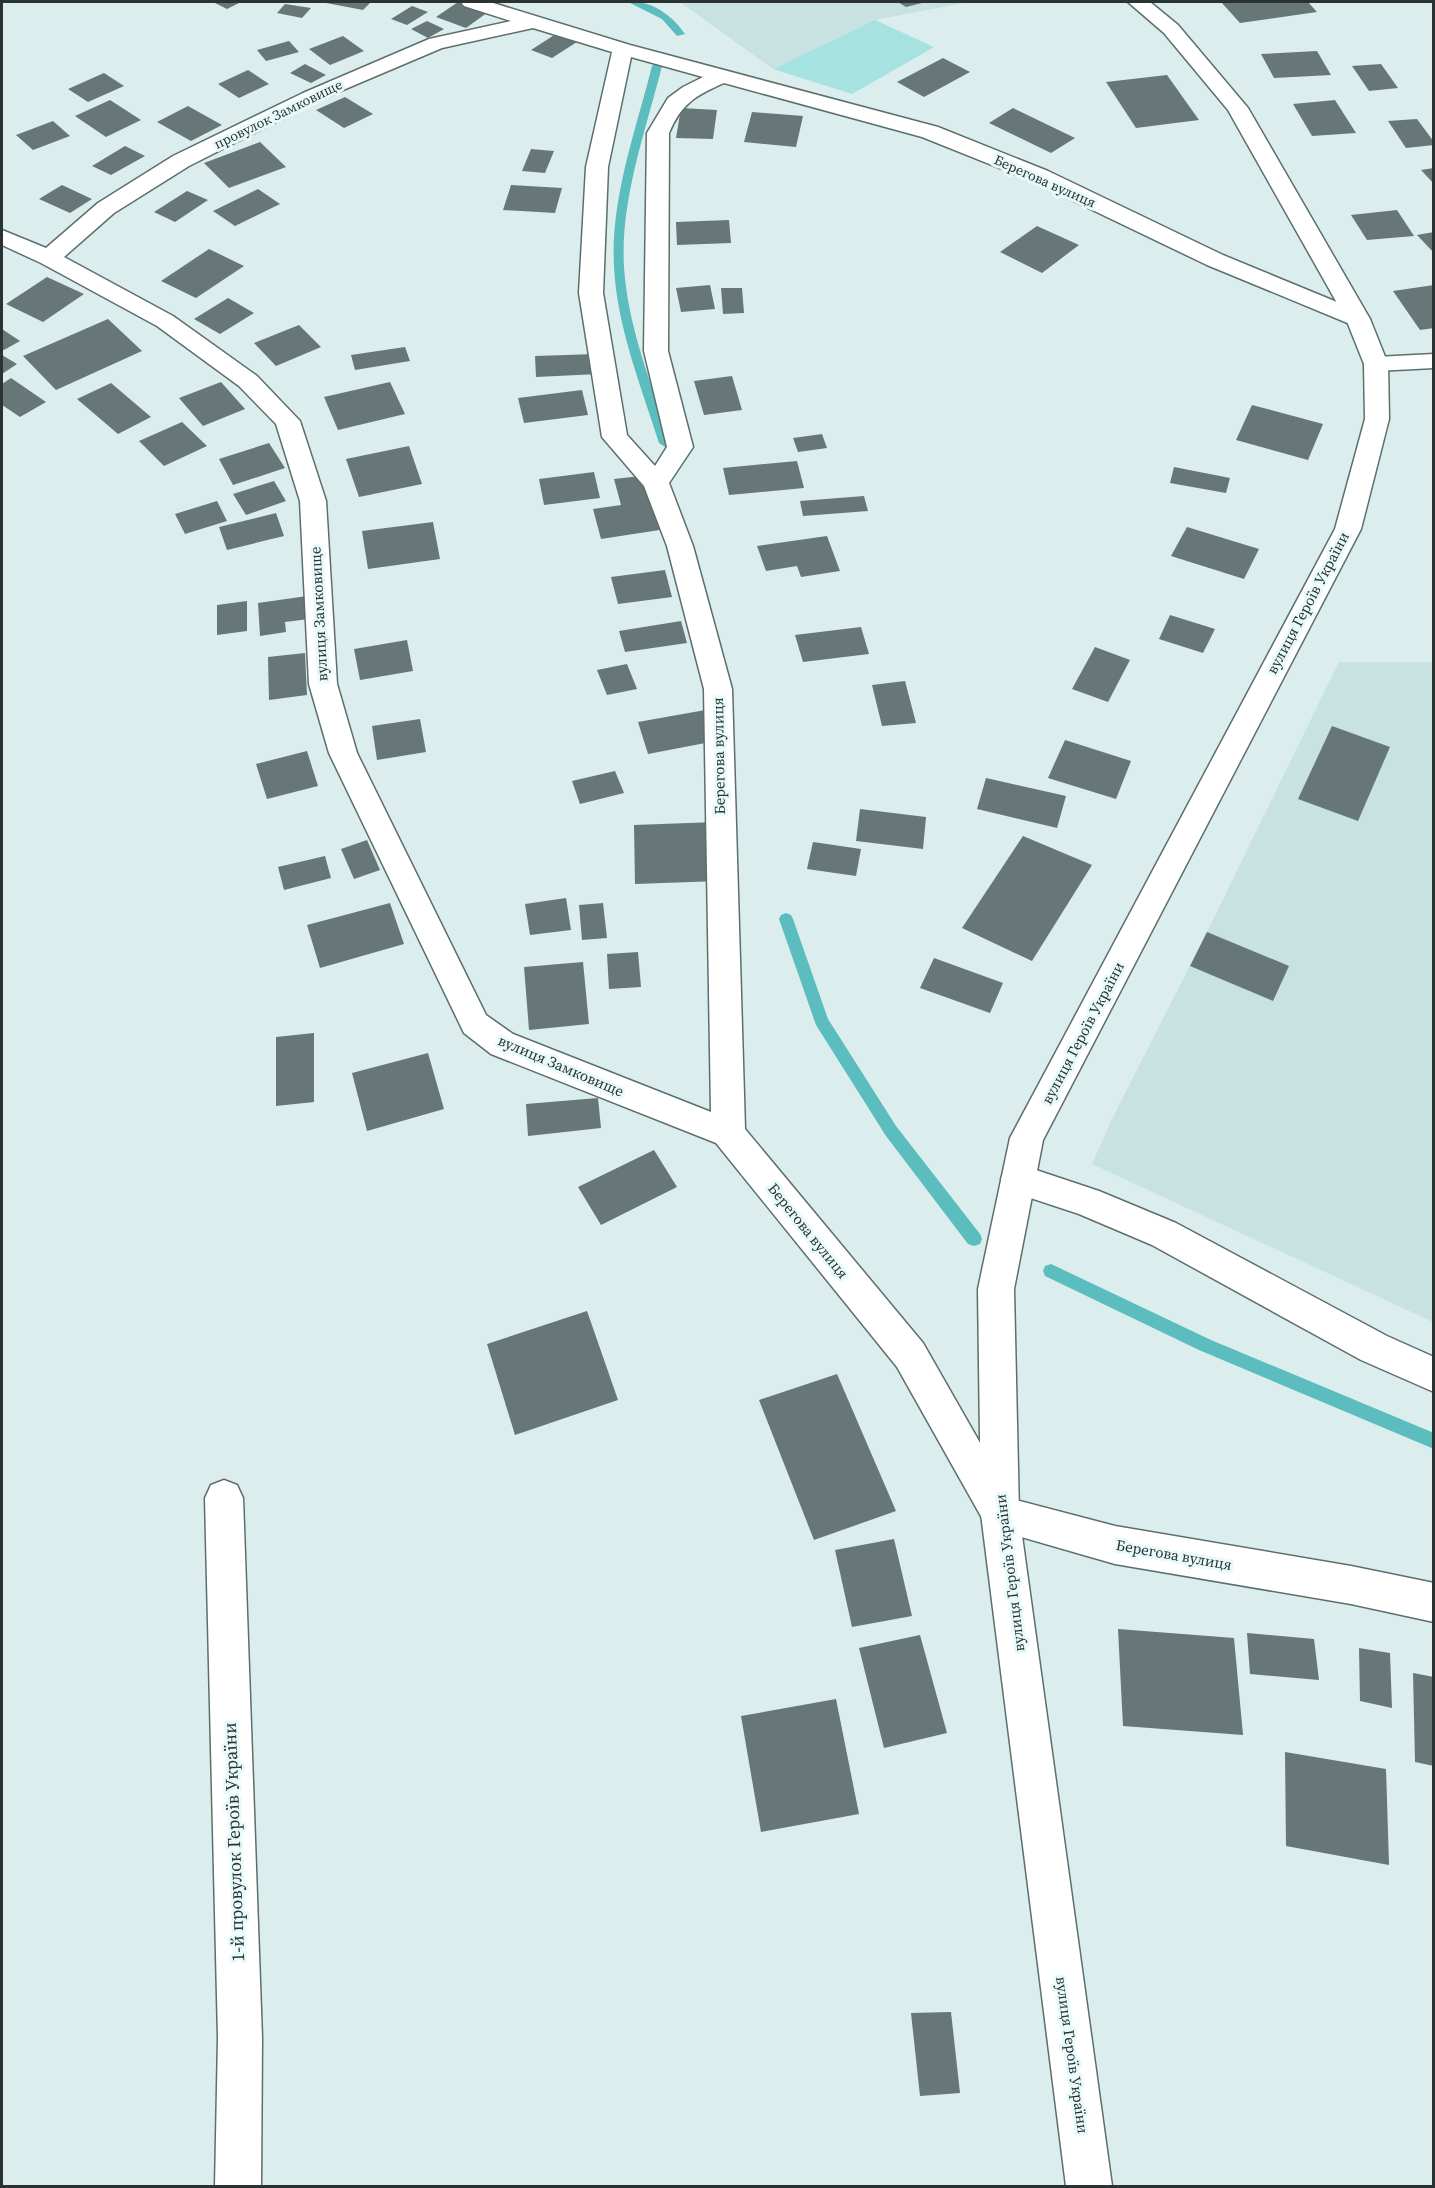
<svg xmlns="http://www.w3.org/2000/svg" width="1435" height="2188" viewBox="0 0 1435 2188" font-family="'Source Serif 4',serif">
  <rect width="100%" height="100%" fill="#dbeded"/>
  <!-- built -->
  <g fill="#c7e2e1">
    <polygon points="680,2 969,2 875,20 773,69"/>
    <polygon points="1339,662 1433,662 1433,1322 1092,1164 1111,1121 1207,932"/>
  </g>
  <!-- green -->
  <polygon fill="#a6e2e2" points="875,20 934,47 852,94 773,69"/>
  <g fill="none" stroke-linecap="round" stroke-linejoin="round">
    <!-- stream -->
    <g fill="#5cbdbf" fill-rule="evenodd">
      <path d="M628 2C651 0 672 15 685 34L677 36 662 19Z"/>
      <path d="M657 63 662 66C646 130 620 200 624 267 628 328 652 386 671 443L665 447 659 443C641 386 617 327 614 267 610 200 636 130 652 66Z"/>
      <polygon points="786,913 791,915 793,919 828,1019 896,1126 980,1234 982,1239 980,1244 974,1246 968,1244 886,1136 816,1025 779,919 781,915"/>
      <polygon points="1051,1264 1211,1340 1434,1433 1434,1449 1199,1350 1045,1276 1043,1271 1045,1266"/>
    </g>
  </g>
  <!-- building -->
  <g fill="#677777">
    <polygon points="213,2 241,2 227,9"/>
    <polygon points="321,2 371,2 363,10"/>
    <polygon points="458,2 480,2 495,7 466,28 436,17"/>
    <polygon points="898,2 926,2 906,7"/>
    <polygon points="1221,2 1308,2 1317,12 1240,23"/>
    <polygon points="285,4 311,8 302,18 277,13"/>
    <polygon points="412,6 428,12 407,25 391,19"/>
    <polygon points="427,21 444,29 428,38 411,29"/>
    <polygon points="559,32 580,40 552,58 531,50"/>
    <polygon points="343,36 364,51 330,65 309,49"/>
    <polygon points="289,41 299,52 266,61 257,50"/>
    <polygon points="1317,51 1331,75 1274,78 1261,54"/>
    <polygon points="943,58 970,72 924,97 897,82"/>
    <polygon points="305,64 326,75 311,83 290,73"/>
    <polygon points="1381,64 1398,88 1369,91 1352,66"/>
    <polygon points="248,70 269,84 239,98 218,84"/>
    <polygon points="104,73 124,86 88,102 68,89"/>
    <polygon points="1167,75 1199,120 1136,128 1106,82"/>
    <polygon points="345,97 373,114 344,128 316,110"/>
    <polygon points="110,100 141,120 106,137 75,116"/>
    <polygon points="1335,100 1356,133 1312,136 1293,104"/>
    <polygon points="188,106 222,125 191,141 157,122"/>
    <polygon points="681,108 717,110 713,139 676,138"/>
    <polygon points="1013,108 1075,138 1051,153 989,123"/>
    <polygon points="752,112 803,116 796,147 744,142"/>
    <polygon points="1417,119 1434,142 1434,145 1406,148 1388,121"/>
    <polygon points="53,121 70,136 33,150 16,135"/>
    <polygon points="260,142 286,167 229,188 204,163"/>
    <polygon points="125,146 145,156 111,175 92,166"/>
    <polygon points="531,149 554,151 545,173 522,171"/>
    <polygon points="1434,168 1434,184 1421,170"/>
    <polygon points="62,185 92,199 70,213 39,199"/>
    <polygon points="511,185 562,188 555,213 503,210"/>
    <polygon points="258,189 280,204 235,226 213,211"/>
    <polygon points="187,191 208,200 175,222 154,212"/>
    <polygon points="1397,210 1414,236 1367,240 1351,215"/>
    <polygon points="729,220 731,243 677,245 676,222"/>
    <polygon points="1037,226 1079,245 1042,273 1000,252"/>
    <polygon points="1434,232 1434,253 1417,235"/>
    <polygon points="209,249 244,266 196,298 161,281"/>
    <polygon points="47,277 84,294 43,322 6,304"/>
    <polygon points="710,285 715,309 681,312 676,288"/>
    <polygon points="1434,285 1434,328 1420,330 1393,291"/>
    <polygon points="721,288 742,288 744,313 723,314"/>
    <polygon points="228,298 254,313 220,334 194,319"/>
    <polygon points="108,319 142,351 56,390 23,356"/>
    <polygon points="299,325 321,347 276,366 254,343"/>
    <polygon points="2,329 20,341 4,350 2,349"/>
    <polygon points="405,347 410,361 355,370 351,355"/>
    <polygon points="596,354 598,374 536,377 535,356"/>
    <polygon points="2,355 17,364 2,374"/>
    <polygon points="732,376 742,410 704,415 694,381"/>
    <polygon points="11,378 46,402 20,417 2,405 2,384"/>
    <polygon points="221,382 245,409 203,426 179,398"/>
    <polygon points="390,382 405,414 338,430 324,397"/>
    <polygon points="111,383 151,417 118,434 77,399"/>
    <polygon points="582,390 588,415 524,423 518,398"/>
    <polygon points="1252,405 1323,424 1308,460 1236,440"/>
    <polygon points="182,422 207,446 164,466 139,441"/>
    <polygon points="822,434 827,448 798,452 793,438"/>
    <polygon points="269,443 285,468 233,485 219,459"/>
    <polygon points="409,446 422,484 359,497 346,459"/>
    <polygon points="797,461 804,488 729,495 723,468"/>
    <polygon points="1174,467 1230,478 1226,493 1170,483"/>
    <polygon points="594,472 600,498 544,505 539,479"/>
    <polygon points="650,475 666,529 601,539 593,509 621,505 614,479"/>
    <polygon points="274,481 286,501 246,515 233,494"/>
    <polygon points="864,496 868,511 803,516 800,501"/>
    <polygon points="217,501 227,521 185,534 175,514"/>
    <polygon points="276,513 284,536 227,550 219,527"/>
    <polygon points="433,522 440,559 368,569 362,531"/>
    <polygon points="1187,527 1259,549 1244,579 1171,556"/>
    <polygon points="827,536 840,571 801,577 797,566 766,571 757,546"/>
    <polygon points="665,570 672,597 618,604 611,577"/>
    <polygon points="307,596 309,619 285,622 286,632 260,636 258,603"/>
    <polygon points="247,601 247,631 217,635 217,605"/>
    <polygon points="1170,615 1215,629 1203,653 1159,639"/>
    <polygon points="681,621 687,643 625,652 619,631"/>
    <polygon points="861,627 869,654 803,662 795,635"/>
    <polygon points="407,640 413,671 360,680 354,649"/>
    <polygon points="1095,647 1130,660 1108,702 1072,689"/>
    <polygon points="305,653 307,695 269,700 268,657"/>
    <polygon points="627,664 637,689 607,695 597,670"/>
    <polygon points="905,681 916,723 882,726 872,685"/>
    <polygon points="711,709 721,740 648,754 638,722"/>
    <polygon points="420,719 426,752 377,760 372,726"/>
    <polygon points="1332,726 1390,747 1358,821 1298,799"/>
    <polygon points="1065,740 1131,761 1116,799 1048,778"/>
    <polygon points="307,751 318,786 267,799 256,764"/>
    <polygon points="615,771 624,793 580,804 572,781"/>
    <polygon points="986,778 1066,796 1057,828 977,809"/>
    <polygon points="860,809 926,817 923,849 856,841"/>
    <polygon points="716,822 719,881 635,884 634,825"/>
    <polygon points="1023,836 1092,865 1032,961 962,928"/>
    <polygon points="367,840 380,870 354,879 341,849"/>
    <polygon points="813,842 861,849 856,876 807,869"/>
    <polygon points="325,856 331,878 284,890 278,867"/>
    <polygon points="566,898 571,930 530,935 525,904"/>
    <polygon points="390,903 404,944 320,968 307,925"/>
    <polygon points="603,903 607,938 582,940 579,905"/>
    <polygon points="1207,932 1289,966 1273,1001 1190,966"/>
    <polygon points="638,952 641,987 609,989 607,954"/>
    <polygon points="934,958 1003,983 990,1013 920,988"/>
    <polygon points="583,962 589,1024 529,1030 524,967"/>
    <polygon points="314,1033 314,1102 276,1106 276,1037"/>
    <polygon points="428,1053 444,1109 367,1131 352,1073"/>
    <polygon points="598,1098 601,1128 528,1136 526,1104"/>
    <polygon points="654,1150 677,1187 601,1225 578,1187"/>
    <polygon points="587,1311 618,1400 515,1435 487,1344"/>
    <polygon points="837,1374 896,1511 814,1540 759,1400"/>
    <polygon points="894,1539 912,1616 852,1627 835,1550"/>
    <polygon points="1118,1629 1234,1638 1243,1735 1123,1726"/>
    <polygon points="1247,1633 1314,1639 1319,1680 1250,1674"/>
    <polygon points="920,1635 947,1733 884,1748 859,1648"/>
    <polygon points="1359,1648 1390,1653 1392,1708 1360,1701"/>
    <polygon points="1413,1673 1434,1677 1434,1766 1415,1762"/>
    <polygon points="836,1699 859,1814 761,1832 741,1716"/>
    <polygon points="1285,1752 1386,1769 1389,1865 1286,1846"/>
    <polygon points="951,2012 960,2093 920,2096 911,2013"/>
  </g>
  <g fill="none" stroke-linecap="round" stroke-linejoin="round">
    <!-- minor casing -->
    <g stroke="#5d6e6e" stroke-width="3">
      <g id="minor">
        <path d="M461 2H490L630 45 938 127 1048 171 1223 255 1366 314 1370 319 1366 324 1358 326 1350 324 1207 265 1032 181 922 137 724 83C695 96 682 103 669 133L668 351 693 447 669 483 693 546 732 689 745 1129 923 1343 1012 1499 1115 1526 1351 1566 1434 1583V1622L1351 1604 1115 1564 987 1527 897 1367 716 1143 491 1054 464 1033 329 753 309 684 300 501 276 424 239 386 157 326 41 263 2 245V230L46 248 98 203 173 156 303 93 429 39 511 21 464 6ZM533 28 612 52 586 167 579 293 602 437 644 486 667 546 704 689 711 1112 513 1034 486 1015 357 753 337 684 326 501 300 421 257 376 173 316 64 257 114 213 189 166 317 101 442 48ZM631 57 703 77 683 87 668 98 647 133 644 351 667 447 655 466 627 435 603 293 608 167Z"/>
        <polygon points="1434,354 1434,368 1376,371 1367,369 1364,364 1367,359 1376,357"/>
        <polygon points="1018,1164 1099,1191 1176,1223 1387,1336 1434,1357 1434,1392 1361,1360 1152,1245 1079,1214 1006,1190 1001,1179 1006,1168"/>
        <polygon points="224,1480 237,1485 243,1498 262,2038 261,2186 215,2186 218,2038 205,1498 211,1485"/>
      </g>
    </g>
    <!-- secondary casing -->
    <g stroke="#5d6e6e" stroke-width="3">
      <polygon id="secondary" points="1128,2 1150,2 1178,25 1248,108 1370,319 1388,364 1389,419 1361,529 1043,1140 1014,1289 1019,1514 1112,2186 1066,2186 981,1514 978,1289 1010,1138 1335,529 1365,419 1364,364 1346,319 1228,110 1164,33"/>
    </g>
    <!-- minor -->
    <use href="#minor" fill="#fff" fill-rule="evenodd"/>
    <!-- secondary -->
    <use href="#secondary" fill="#fff" fill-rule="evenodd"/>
  </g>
  <g text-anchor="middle" stroke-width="6" stroke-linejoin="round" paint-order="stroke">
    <!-- far-street labels -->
    <g font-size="14" fill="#2b3232" stroke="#e8fafa">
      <text transform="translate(278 114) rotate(-26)" y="5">провулок Замковище</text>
      <text transform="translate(1045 181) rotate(24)" y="5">Берегова вулиця</text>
    </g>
    <!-- street labels -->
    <g font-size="15" fill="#2b3232" stroke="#e8fafa">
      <text transform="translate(1308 603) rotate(-62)" y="5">вулиця Героїв України</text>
      <text transform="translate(319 614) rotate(-93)" y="5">вулиця Замковище</text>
      <text transform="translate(719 756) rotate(-91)" y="5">Берегова вулиця</text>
      <text transform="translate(1083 1033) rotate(-62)" y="5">вулиця Героїв України</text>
      <text transform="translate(561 1066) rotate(23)" y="5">вулиця Замковище</text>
      <text transform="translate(808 1231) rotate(51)" y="5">Берегова вулиця</text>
      <text transform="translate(1174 1555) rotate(10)" y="5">Берегова вулиця</text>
      <text transform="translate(1010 1573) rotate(-97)" y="5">вулиця Героїв України</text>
      <text transform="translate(1072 2055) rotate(82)" y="5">вулиця Героїв України</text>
    </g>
    <!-- near-street labels -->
    <g font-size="18" fill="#2b3232" stroke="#e8fafa">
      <text transform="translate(234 1842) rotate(-92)" y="6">1-й провулок Героїв України</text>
    </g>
  </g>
  <!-- border -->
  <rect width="1435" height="2188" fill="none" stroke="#2b3232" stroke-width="6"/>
</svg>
